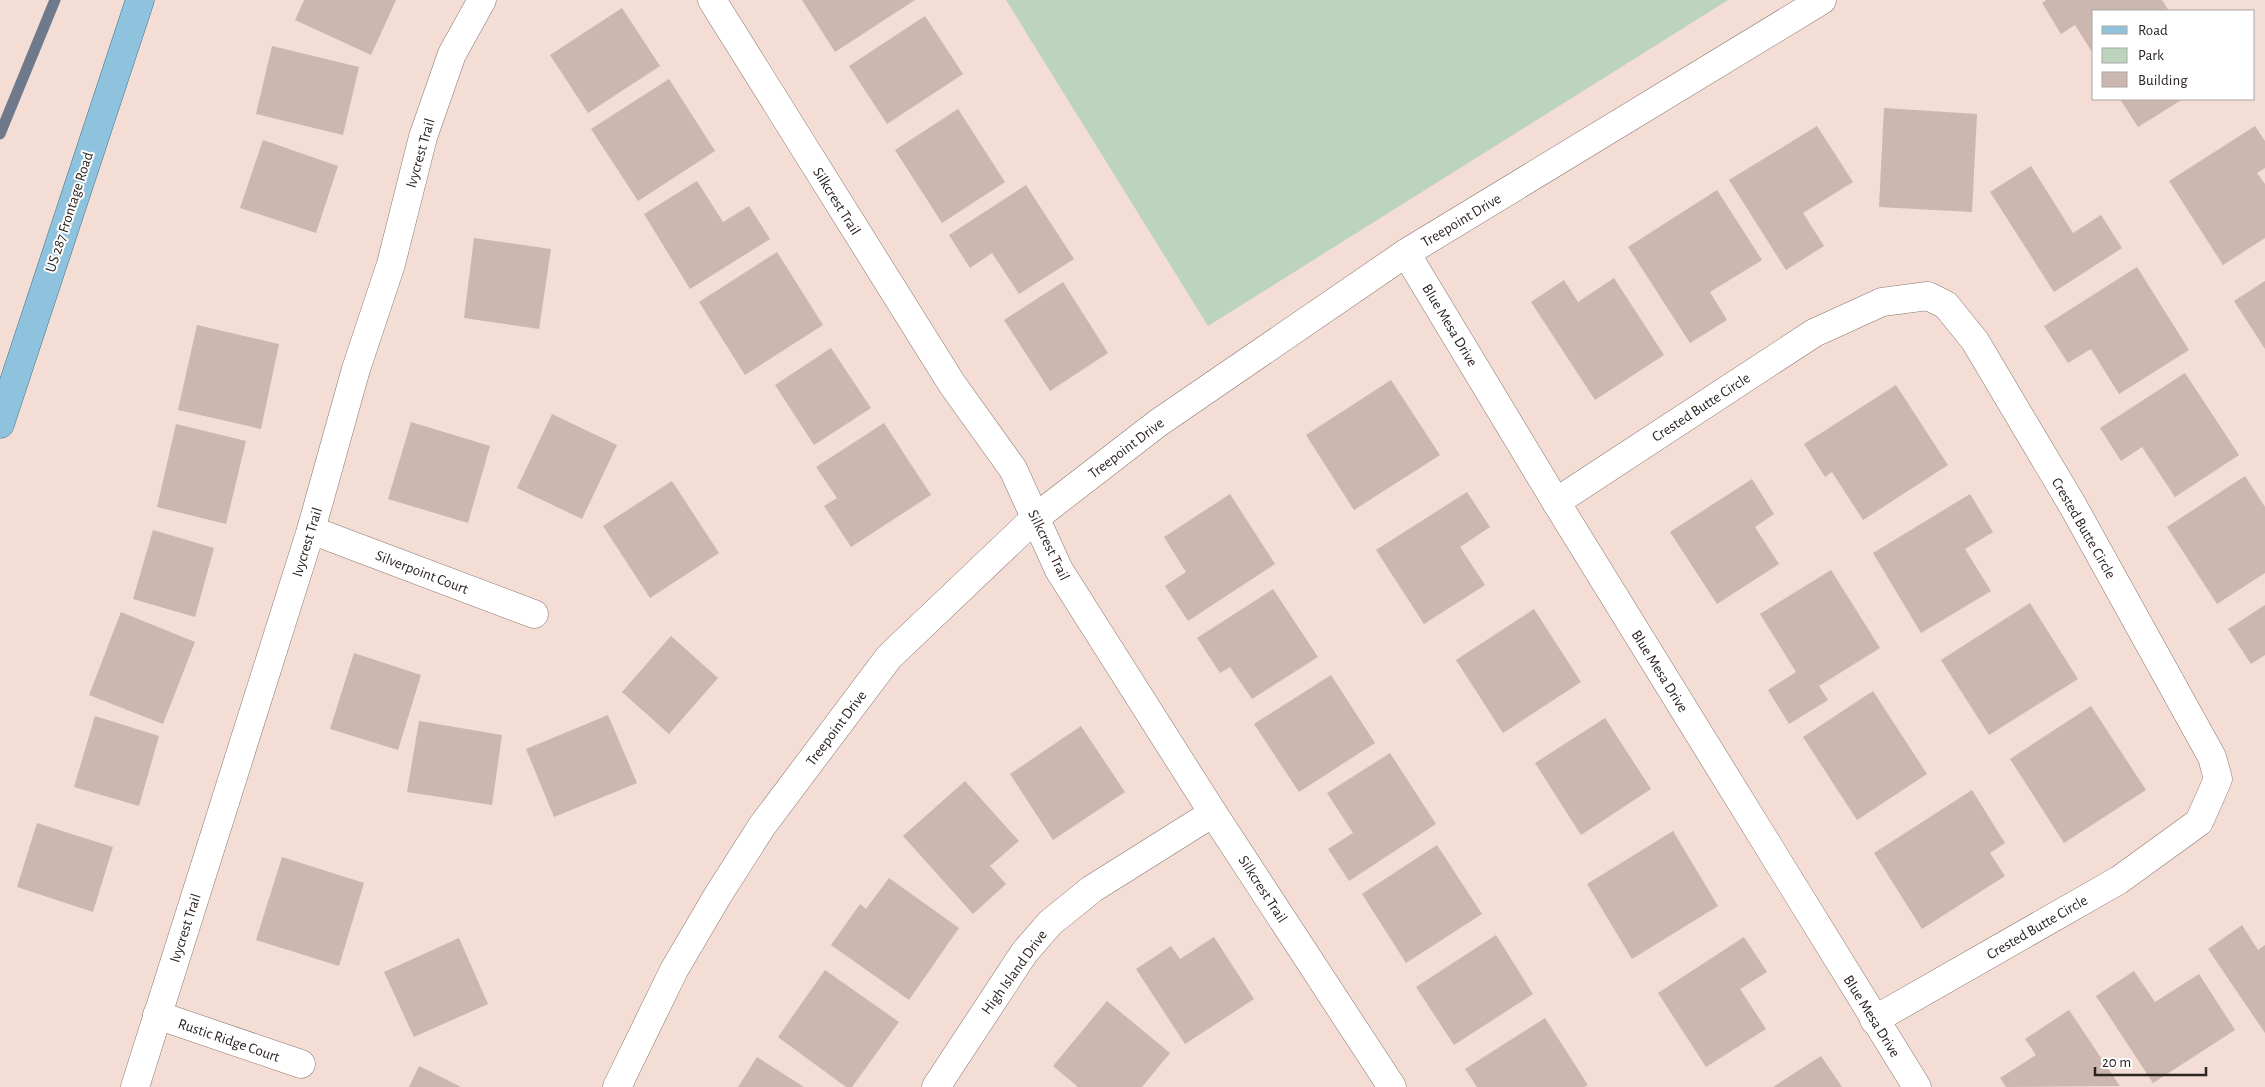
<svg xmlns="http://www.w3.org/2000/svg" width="2265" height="1087" viewBox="0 0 2265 1087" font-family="'Alegreya Sans',sans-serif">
  <rect width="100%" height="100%" fill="#f3ddd5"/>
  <!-- green -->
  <polygon fill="#bcd4bc" points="1006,0 1728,0 1208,326"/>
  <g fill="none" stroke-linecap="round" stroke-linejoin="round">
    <!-- stream -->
    <polyline stroke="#6e798c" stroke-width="11" points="0,134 55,0"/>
  </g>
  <!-- building -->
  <g fill="#cbb7af">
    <polygon points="304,0 396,0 371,55 295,20"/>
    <polygon points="802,0 915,0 835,52"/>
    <polygon points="2046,0 2162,0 2169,11 2094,11 2094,55 2075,25 2061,34 2042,3"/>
    <polygon points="622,8 660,66 588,113 550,55"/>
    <polygon points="925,16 963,74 887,124 849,66"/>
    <polygon points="272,46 359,67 343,135 256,114"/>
    <polygon points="669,79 715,151 638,201 591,129"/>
    <polygon points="2120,99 2183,99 2138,127"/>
    <polygon points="1884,108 1977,114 1972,212 1879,207"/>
    <polygon points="958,109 1005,182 942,223 895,150"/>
    <polygon points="1817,126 1853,182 1803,213 1824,246 1786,270 1729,180"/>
    <polygon points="2255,126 2265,141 2265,168 2257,173 2265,184 2265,238 2223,265 2169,181"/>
    <polygon points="263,140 338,166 316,233 240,208"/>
    <polygon points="2031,166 2073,233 2101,215 2122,248 2054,292 1990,192"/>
    <polygon points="697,181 723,222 749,206 770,239 690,289 644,214"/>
    <polygon points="1026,185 1074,259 1019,294 992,253 970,268 949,235"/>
    <polygon points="1717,190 1762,260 1710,292 1727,320 1690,343 1628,247"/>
    <polygon points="474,238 551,249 539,329 464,318"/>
    <polygon points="777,252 823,325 745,375 699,302"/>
    <polygon points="2137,267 2189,350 2119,394 2091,349 2068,363 2044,326"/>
    <polygon points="1614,278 1664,355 1595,400 1531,302 1564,280 1578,302"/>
    <polygon points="2265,281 2265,349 2234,301"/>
    <polygon points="1063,282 1108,353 1050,391 1004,320"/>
    <polygon points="197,325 279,344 261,429 178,410"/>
    <polygon points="831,348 871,408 814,445 775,385"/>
    <polygon points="2185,373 2239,455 2175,497 2142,447 2121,461 2100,428"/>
    <polygon points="1391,380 1440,455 1354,510 1306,435"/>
    <polygon points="1896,385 1948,465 1863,520 1832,472 1825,477 1804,444"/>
    <polygon points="552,414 617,445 582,519 517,488"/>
    <polygon points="411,422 490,446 468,523 388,499"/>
    <polygon points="884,423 931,495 851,547 824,506 837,498 816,467"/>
    <polygon points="176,424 246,441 226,524 157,507"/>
    <polygon points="2245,476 2265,507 2265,573 2217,604 2167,527"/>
    <polygon points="1752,479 1774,514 1755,527 1779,564 1717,604 1670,532"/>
    <polygon points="672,481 719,553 650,598 603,526"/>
    <polygon points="1467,492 1490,527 1460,547 1485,585 1424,624 1376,550"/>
    <polygon points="1230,494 1275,564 1188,621 1165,586 1186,572 1164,537"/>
    <polygon points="1970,494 1993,532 1965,549 1991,591 1921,633 1873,553"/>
    <polygon points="153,530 214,548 195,617 133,599"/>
    <polygon points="1831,570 1880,648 1819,686 1828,700 1789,724 1768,690 1796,672 1760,614"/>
    <polygon points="1273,589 1318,657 1252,699 1230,667 1220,673 1197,638"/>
    <polygon points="2030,603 2078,679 1989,735 1941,660"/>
    <polygon points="2265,605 2265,655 2251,664 2228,629"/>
    <polygon points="1534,609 1581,682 1503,733 1456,660"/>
    <polygon points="121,612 195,642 163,724 89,695"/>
    <polygon points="671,636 718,678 669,734 622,692"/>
    <polygon points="354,653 421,675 398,750 330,729"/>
    <polygon points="1331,675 1375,743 1299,792 1254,724"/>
    <polygon points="1873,691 1927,774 1857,820 1803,737"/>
    <polygon points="2091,706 2146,790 2064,843 2010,759"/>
    <polygon points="608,715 637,783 554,817 526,749"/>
    <polygon points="95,716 159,736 139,806 74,787"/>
    <polygon points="1605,718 1651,789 1581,835 1535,763"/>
    <polygon points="419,721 502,735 492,805 407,792"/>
    <polygon points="1081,726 1125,792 1053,840 1010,774"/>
    <polygon points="1390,753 1436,824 1349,881 1328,849 1353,833 1327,793"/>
    <polygon points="965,781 1019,841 990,866 1006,884 973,914 903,836"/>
    <polygon points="1972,790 2005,843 1990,853 2005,876 1922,929 1874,853"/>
    <polygon points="37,823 113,847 93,912 17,887"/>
    <polygon points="1673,831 1718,906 1632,959 1587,884"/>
    <polygon points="1437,845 1482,914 1406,963 1362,894"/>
    <polygon points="282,857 364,883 339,966 256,940"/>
    <polygon points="889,878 959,928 909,1000 831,945 860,904 866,909"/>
    <polygon points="2242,925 2258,950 2265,945 2265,1033 2208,949"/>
    <polygon points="1496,935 1533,994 1454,1045 1416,987"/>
    <polygon points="1214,937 1254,999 1185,1044 1136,969 1171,946 1180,959"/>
    <polygon points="1744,937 1767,972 1740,989 1766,1029 1706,1067 1658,993"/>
    <polygon points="459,938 488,1004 414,1037 384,972"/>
    <polygon points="825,970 899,1022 852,1087 846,1087 778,1037"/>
    <polygon points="2134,971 2155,1002 2199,974 2235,1030 2153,1083 2096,996"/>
    <polygon points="1107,1001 1170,1053 1142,1087 1078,1087 1053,1066"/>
    <polygon points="2069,1010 2120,1086 2006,1087 2000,1078 2036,1055 2025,1039"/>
    <polygon points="1545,1018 1588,1085 1584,1087 1477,1087 1465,1069"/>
    <polygon points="1821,1056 1842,1087 1773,1087"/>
    <polygon points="757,1057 804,1087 738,1087"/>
    <polygon points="419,1066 461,1087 409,1087"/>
  </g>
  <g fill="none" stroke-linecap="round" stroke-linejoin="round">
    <!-- minor casing -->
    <g stroke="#89766f" stroke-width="29">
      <g id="minor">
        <polyline points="712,0 952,384 1013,469 1059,570 1213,813 1392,1087"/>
        <polyline points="1406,253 1556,502 1917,1087"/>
        <polyline points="1556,502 1814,333 1882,302 1928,296 1946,305 1975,341 2073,506 2212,757 2218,779 2199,822 2119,880 1874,1020"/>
        <polyline points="311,530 534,614"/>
        <polyline points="157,1015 301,1064"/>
        <polyline points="135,1087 311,530 356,369 391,264 423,137 452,54 482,0"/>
        <polyline points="617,1087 674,970 718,895 762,826 889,657 1035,518 1158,423 1406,253 1822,0"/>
        <polyline points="936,1087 1024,953 1050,923 1092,889 1213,813"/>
      </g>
    </g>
    <!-- major casing -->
    <g stroke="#3b718d" stroke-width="29">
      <polyline id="major" points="0,424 140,0"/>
    </g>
    <!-- minor -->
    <use href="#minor" stroke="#fff" stroke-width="28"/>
    <!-- major -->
    <use href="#major" stroke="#8ec2dd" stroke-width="28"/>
  </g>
  <g text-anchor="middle" stroke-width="4" stroke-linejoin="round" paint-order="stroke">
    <!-- street labels -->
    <g font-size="15" fill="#2c2421" stroke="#fff">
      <text transform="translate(420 153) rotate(-74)" y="5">Ivycrest Trail</text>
      <text transform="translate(837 201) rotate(58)" y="5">Silkcrest Trail</text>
      <text transform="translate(69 212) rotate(-72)" y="5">US 287 Frontage Road</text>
      <text transform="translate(1461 220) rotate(-31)" y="5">Treepoint Drive</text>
      <text transform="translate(1450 325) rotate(59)" y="5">Blue Mesa Drive</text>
      <text transform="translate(1701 407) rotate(-33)" y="5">Crested Butte Circle</text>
      <text transform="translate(1126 448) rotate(-37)" y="5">Treepoint Drive</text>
      <text transform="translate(2084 528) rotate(60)" y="5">Crested Butte Circle</text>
      <text transform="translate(307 542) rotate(-73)" y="5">Ivycrest Trail</text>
      <text transform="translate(1049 545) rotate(64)" y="5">Silkcrest Trail</text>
      <text transform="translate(422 572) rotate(21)" y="5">Silverpoint Court</text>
      <text transform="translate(1660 671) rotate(58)" y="5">Blue Mesa Drive</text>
      <text transform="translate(836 728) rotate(-53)" y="5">Treepoint Drive</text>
      <text transform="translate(1263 889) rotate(57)" y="5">Silkcrest Trail</text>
      <text transform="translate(2037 927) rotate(-30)" y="5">Crested Butte Circle</text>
      <text transform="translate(185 928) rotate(-72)" y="5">Ivycrest Trail</text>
      <text transform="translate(1014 972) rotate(-54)" y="5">High Island Drive</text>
      <text transform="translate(1872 1016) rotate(58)" y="5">Blue Mesa Drive</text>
      <text transform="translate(229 1040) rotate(19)" y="5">Rustic Ridge Court</text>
    </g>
  </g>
  <!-- legend -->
  <rect x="2092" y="10" width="162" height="90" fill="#ffffff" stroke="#aba7a6"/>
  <rect x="2102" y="26" width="25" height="8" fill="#8ec2dd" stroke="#aba7a6"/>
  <text x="2138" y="35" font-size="15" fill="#2c2421">Road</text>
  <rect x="2102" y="48" width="25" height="15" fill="#bcd4bc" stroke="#aba7a6"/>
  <text x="2138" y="60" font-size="15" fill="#2c2421">Park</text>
  <rect x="2102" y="72" width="25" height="15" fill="#cbb7af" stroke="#aba7a6"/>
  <text x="2138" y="85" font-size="15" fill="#2c2421">Building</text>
  <!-- scale -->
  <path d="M2095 1067v8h111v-8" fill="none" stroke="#2c2421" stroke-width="2.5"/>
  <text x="2102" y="1067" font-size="15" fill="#2c2421" stroke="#ffffff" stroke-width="4" paint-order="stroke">20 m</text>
</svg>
